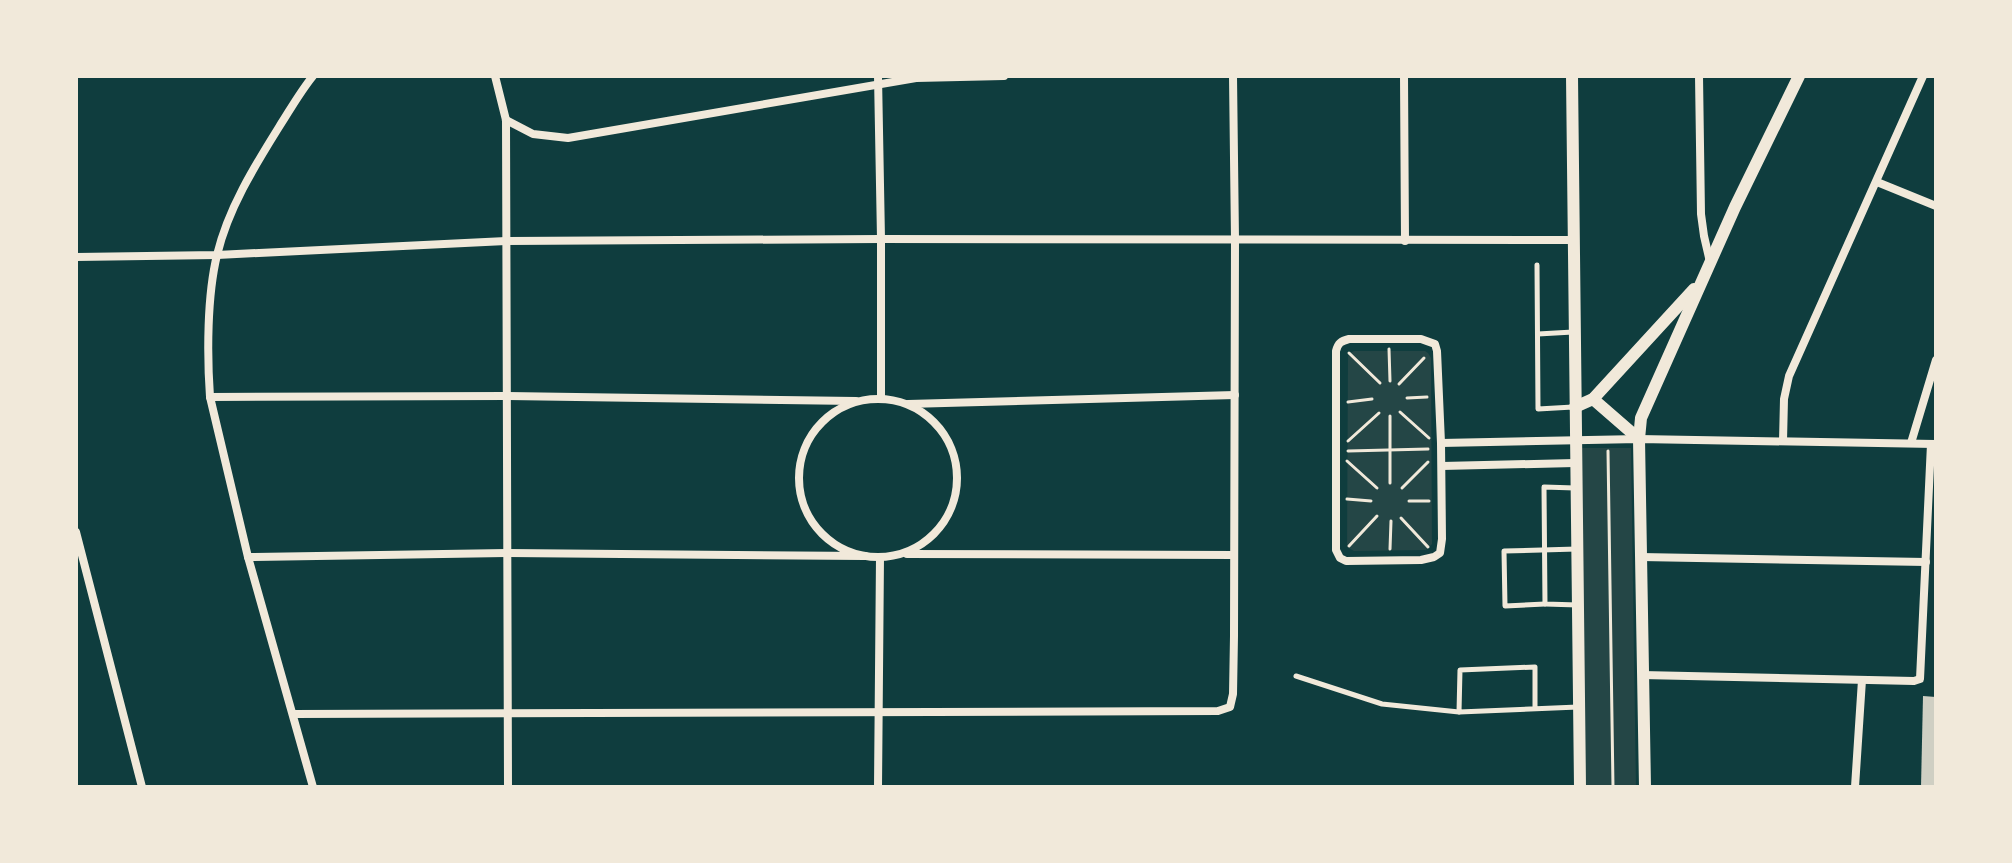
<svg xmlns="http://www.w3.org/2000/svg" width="2012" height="863" viewBox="0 0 2012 863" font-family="Jost,sans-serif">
  <rect width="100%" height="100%" fill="#0f3d3e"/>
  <!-- green -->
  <g fill="#244646">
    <polygon points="1354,351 1425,351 1428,353 1431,358 1432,544 1426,550 1354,551 1347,547 1348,357 1350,353"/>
    <polygon points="1581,448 1631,448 1636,787 1585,787"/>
  </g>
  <!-- building -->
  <polygon fill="#cfcfc3" points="1923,696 1936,697 1936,787 1921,787"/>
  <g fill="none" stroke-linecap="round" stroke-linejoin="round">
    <!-- path -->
    <g stroke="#f1e9da" stroke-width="3">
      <polyline points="1389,349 1390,381"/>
      <polyline points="1349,353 1380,383"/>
      <polyline points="1399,384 1424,358"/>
      <polyline points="1407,398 1427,397"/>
      <polyline points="1348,402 1372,399"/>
      <polyline points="1400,412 1429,438"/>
      <polyline points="1390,416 1390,483"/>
      <polyline points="1348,441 1379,413"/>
      <polyline points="1348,451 1428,449"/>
      <polyline points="1608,451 1613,787"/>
      <polyline points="1347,461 1377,488"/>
      <polyline points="1402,488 1428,462"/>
      <polyline points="1347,499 1371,501"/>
      <polyline points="1409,501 1429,501"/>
      <polyline points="1401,518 1428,547"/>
      <polyline points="1349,546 1377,516"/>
      <polyline points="1390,549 1391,521"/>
    </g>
    <!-- service -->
    <g stroke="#f1e9da" stroke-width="5">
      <polyline points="1537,265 1538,409 1573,407"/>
      <polyline points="1538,334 1573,332"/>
      <polyline points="1575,488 1544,487 1545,604 1578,605"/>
      <polyline points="1545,604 1505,606 1504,551 1577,549"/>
      <polyline points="1296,676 1382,704 1459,712"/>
      <polyline points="1535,708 1535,667 1460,670 1459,712 1578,707"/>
    </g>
    <!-- minor -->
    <g stroke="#f1e9da" stroke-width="8">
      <polyline points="495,76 506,120 508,787"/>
      <polyline points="878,76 881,239 881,398"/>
      <polyline points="1404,76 1405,241"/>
      <polyline points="1699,76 1701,214 1704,236 1710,262"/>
      <polyline points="506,120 533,134 568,138 916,78 1004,76"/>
      <polyline points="1877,182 1936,206"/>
      <polyline points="76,257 217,255 506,241 881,239 1573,240"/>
      <path d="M1349 339H1421L1435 344 1437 351 1441 443 1442 539 1440 553 1434 557 1421 560 1346 561 1340 558 1336 550V351C1338 343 1341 341 1349 339Z"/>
      <polyline points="210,397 506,396 856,401"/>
      <circle cx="878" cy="478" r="79"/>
      <polyline points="908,404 1235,395"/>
      <polyline points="1783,441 1784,399 1789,376 1923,76"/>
      <polyline points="1441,443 1639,439 1935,444"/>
      <polyline points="1911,443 1936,360"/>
      <polyline points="1442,466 1575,463"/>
      <polyline points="76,532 142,787"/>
      <polyline points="907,554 1234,555"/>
      <polyline points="248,557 506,553 865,556"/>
      <polyline points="1641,557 1926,562"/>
      <polyline points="1642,675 1914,681 1920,679 1931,444"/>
      <polyline points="294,714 1218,711 1230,707 1233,694 1234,636 1235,240 1233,76"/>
      <path d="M313 787 248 557 210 397C207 355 207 296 217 255 228 209 254 167 279 127 290 110 300 92 313 76"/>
      <polyline points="878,787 880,557"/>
      <polyline points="1855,787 1862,680"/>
    </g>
    <!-- tertiary -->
    <g stroke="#f1e9da" stroke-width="12">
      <polyline points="1572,76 1580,787"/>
      <polyline points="1593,399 1639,439"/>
      <polyline points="1575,407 1593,399 1694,289"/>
      <polyline points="1645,787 1639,439 1641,418 1735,207 1799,76"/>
    </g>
  </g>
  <!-- border -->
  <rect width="2012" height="863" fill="none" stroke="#f1e9da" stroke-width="156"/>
</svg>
